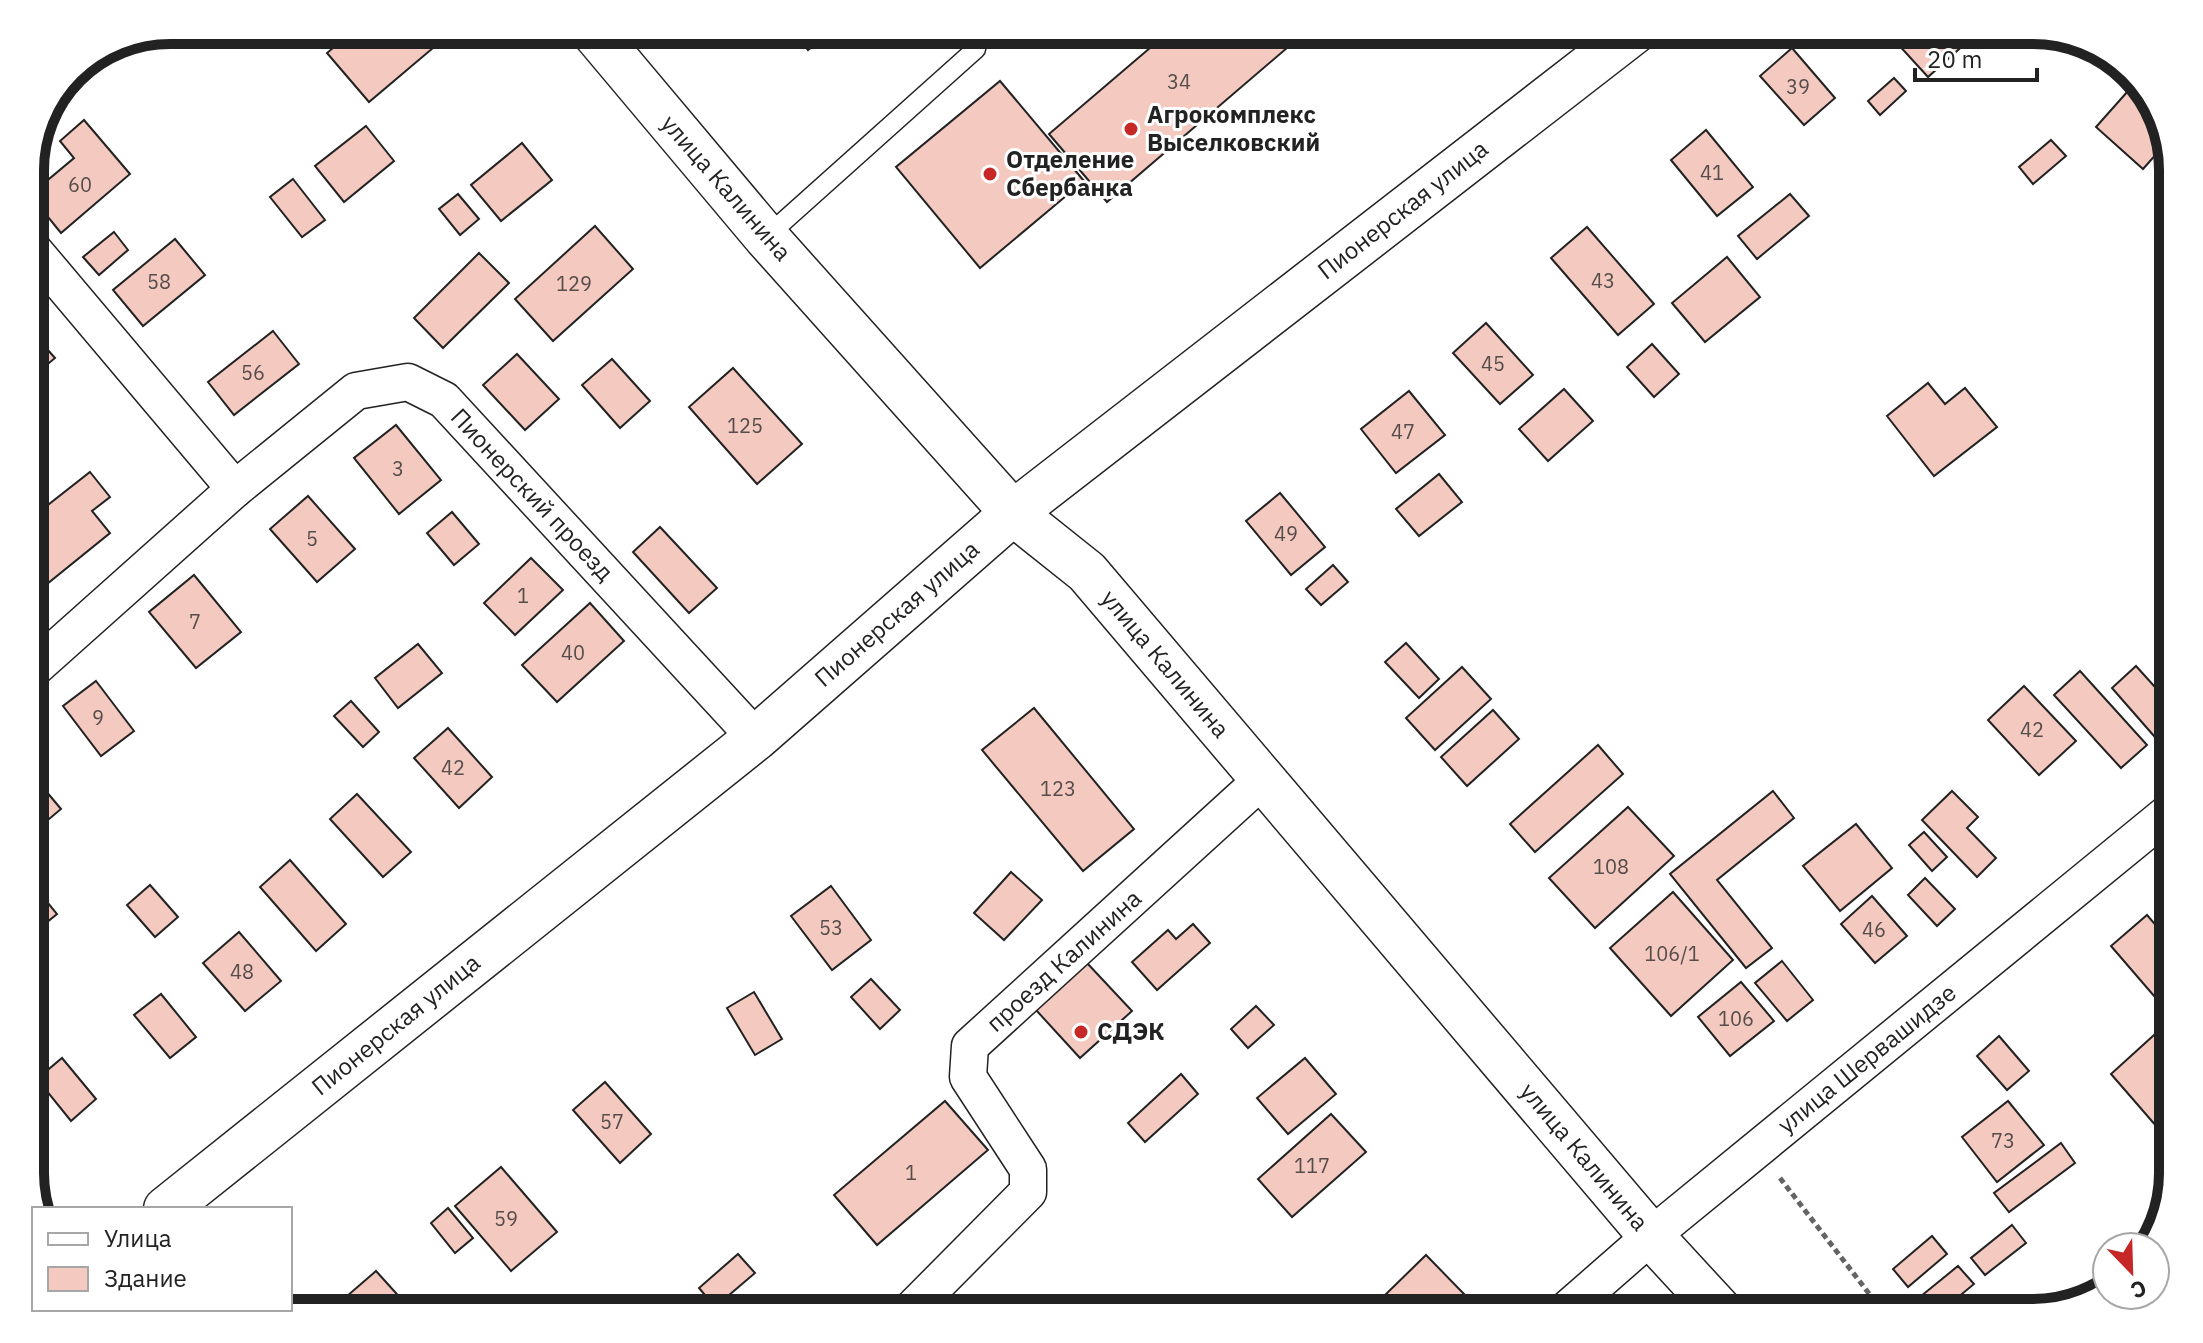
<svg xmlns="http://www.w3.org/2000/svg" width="2203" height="1343" viewBox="0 0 2203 1343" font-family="'IBM Plex Sans',sans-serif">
  <rect width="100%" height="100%" fill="#fff"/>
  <!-- building -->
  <g fill="#f3c9c0" stroke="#222" stroke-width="2">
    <polygon points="354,30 371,30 374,34 378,30 417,30 433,48 369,102 327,53"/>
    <polygon points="792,30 832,30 808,50"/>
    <polygon points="1171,30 1308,30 1107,202 1049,134"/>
    <polygon points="1825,30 1857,30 1839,46"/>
    <polygon points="1885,30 1975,30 1977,33 1928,77"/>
    <polygon points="1792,48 1835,98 1804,125 1760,76"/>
    <polygon points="1894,78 1906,91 1880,115 1868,101"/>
    <polygon points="1000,81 1084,181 980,268 896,167"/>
    <polygon points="2136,82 2154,99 2167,142 2143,169 2096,127"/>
    <polygon points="84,120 130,174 61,233 30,195 74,158 60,141"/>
    <polygon points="366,126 394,161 344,202 315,166"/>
    <polygon points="1706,130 1753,187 1717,216 1671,160"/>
    <polygon points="2051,140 2066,156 2033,184 2019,167"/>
    <polygon points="522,143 552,180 501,221 471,185"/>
    <polygon points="293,179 325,220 302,237 270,197"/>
    <polygon points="458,194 479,219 460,235 439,209"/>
    <polygon points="1790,194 1809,216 1757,259 1738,236"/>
    <polygon points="595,226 633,269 553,341 515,299"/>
    <polygon points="1587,227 1654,304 1618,335 1551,258"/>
    <polygon points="114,232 128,250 99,275 83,257"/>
    <polygon points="175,239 205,275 143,326 113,290"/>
    <polygon points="479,253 509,283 443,348 414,318"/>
    <polygon points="1727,257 1760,297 1705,342 1672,303"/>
    <polygon points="1486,323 1533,375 1500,404 1453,353"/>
    <polygon points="30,330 55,358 30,379"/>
    <polygon points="273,331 299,364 234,415 208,382"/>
    <polygon points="1652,344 1679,374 1654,397 1627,367"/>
    <polygon points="517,354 559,399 525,430 483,385"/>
    <polygon points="612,359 650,401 620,428 582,385"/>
    <polygon points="733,368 802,444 757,484 689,407"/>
    <polygon points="1928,383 1945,404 1965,388 1997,427 1934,476 1887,416"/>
    <polygon points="1564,389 1593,421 1548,461 1519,429"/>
    <polygon points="1409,391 1445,435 1396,473 1361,429"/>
    <polygon points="396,425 441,480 399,514 354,458"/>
    <polygon points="90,472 110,497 92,511 110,533 42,588 30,573 30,519"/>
    <polygon points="1439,474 1462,502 1419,536 1396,509"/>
    <polygon points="1280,493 1325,547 1291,575 1246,521"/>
    <polygon points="308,496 355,549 317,582 270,529"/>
    <polygon points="452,512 479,544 454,565 427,533"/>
    <polygon points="660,527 717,588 689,613 633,552"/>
    <polygon points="531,558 563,590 515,635 484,603"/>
    <polygon points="1333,565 1348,582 1321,605 1306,589"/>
    <polygon points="194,575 241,632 196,668 149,612"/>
    <polygon points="590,603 624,641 557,702 522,665"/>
    <polygon points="2173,613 2173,631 2164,621"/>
    <polygon points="1406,643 1439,679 1419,698 1385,662"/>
    <polygon points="418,644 442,673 398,708 375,678"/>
    <polygon points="2136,666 2173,707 2173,720 2154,736 2112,688"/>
    <polygon points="1462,667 1491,699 1435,750 1406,718"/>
    <polygon points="2080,671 2147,745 2121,768 2054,695"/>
    <polygon points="96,681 134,731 101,756 63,706"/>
    <polygon points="2024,686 2076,741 2039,775 1988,720"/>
    <polygon points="351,701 379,732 363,747 334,716"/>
    <polygon points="1034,708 1134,829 1083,871 982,750"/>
    <polygon points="1493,710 1519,739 1467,786 1441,757"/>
    <polygon points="448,728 492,777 459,808 414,758"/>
    <polygon points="1598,745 1623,774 1535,852 1510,824"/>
    <polygon points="30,772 61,809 30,835"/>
    <polygon points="1773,791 1794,818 1717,880 1772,948 1746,968 1670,874"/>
    <polygon points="1952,791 1978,817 1967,828 1996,858 1977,877 1922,820"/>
    <polygon points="357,794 411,852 383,877 330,819"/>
    <polygon points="1628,807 1674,856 1595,928 1549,878"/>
    <polygon points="1856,824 1892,868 1840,911 1803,866"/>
    <polygon points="1924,832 1947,857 1932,871 1909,845"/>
    <polygon points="290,860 346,924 316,951 260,887"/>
    <polygon points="1011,872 1042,900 1004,940 974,913"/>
    <polygon points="1925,878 1955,909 1937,926 1908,895"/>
    <polygon points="30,881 57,914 30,936"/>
    <polygon points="150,885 178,917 155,937 127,905"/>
    <polygon points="831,886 871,940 832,970 791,916"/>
    <polygon points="1673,892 1733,960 1671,1016 1610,948"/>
    <polygon points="1872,896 1907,936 1875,963 1841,924"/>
    <polygon points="2147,915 2173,945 2173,1018 2111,946"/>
    <polygon points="1193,924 1210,943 1157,990 1132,962 1168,930 1176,939"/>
    <polygon points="239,932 281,981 245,1011 203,963"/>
    <polygon points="1782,961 1813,1000 1787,1021 1755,983"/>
    <polygon points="1087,963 1132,1011 1080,1058 1036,1010"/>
    <polygon points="871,979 900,1010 880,1029 851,997"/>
    <polygon points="1741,982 1774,1021 1730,1056 1698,1017"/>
    <polygon points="754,992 782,1039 755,1055 727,1008"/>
    <polygon points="161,994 196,1037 170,1058 134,1015"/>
    <polygon points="1256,1006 1274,1025 1248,1048 1231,1029"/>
    <polygon points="2164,1026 2173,1035 2173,1112 2157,1127 2111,1074"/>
    <polygon points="1999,1036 2029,1071 2007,1090 1977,1056"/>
    <polygon points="62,1058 96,1099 71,1121 37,1079"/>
    <polygon points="1305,1058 1336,1094 1288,1134 1257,1098"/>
    <polygon points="1181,1074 1198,1094 1145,1142 1128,1123"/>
    <polygon points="605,1082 651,1134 620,1163 573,1110"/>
    <polygon points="945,1101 988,1150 877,1245 834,1195"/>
    <polygon points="2008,1101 2044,1145 1997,1182 1962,1137"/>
    <polygon points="1331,1114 1366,1152 1292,1217 1258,1179"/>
    <polygon points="2061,1143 2075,1163 2009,1212 1994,1193"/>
    <polygon points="501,1167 557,1232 511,1271 455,1206"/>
    <polygon points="448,1208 473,1238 455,1253 431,1223"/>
    <polygon points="2012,1225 2026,1243 1985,1275 1971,1258"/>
    <polygon points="1932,1236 1947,1254 1908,1287 1893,1269"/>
    <polygon points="738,1254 755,1273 715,1307 699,1288"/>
    <polygon points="1426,1255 1465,1295 1447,1313 1401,1313 1384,1296"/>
    <polygon points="1958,1266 1974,1284 1939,1313 1917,1313 1910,1305"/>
    <polygon points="376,1271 414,1313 362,1313 347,1296"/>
    <polygon points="1999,1297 2012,1313 1979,1313"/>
    <polygon points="645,1298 658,1313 628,1313"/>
  </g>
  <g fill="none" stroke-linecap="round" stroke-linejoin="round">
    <!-- lane casing -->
    <g stroke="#222" stroke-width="21">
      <polyline id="lane" points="766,237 976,49 960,30"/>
    </g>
    <!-- street casing -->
    <g stroke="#222" stroke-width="39">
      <g id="street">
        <polyline points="30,246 235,489"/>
        <polyline points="30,672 235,489 356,391 408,382 444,400 756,738"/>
        <polyline points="908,1313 1028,1192 1028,1169 968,1077 970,1046 1263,779"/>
        <polyline points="1563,1313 1651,1236 2173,809"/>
      </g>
    </g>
    <!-- secondary casing -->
    <g stroke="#222" stroke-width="47">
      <g id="secondary">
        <polyline points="592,30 766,237 1013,513 1087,572 1651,1236 1722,1313"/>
        <polyline points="166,1209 756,738 1013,513 1636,30"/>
      </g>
    </g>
    <!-- path -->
    <polyline stroke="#646464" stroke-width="5" stroke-dasharray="6 4" stroke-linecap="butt" points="1780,1178 1884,1313"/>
    <!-- lane -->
    <use href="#lane" stroke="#fff" stroke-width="18"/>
    <!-- street -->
    <use href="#street" stroke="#fff" stroke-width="36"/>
    <!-- secondary -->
    <use href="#secondary" stroke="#fff" stroke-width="44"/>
  </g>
  <!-- markers -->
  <g fill="#c62828" stroke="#fff" stroke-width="3">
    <circle cx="1131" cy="129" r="8"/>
    <circle cx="990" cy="174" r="8"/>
    <circle cx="1081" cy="1032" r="8"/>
  </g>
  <g text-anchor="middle" stroke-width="6" stroke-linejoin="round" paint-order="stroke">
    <!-- number labels -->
    <g font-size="20" fill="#564c4a">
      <text x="1179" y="89">34</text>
      <text x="1798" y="94">39</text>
      <text x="1712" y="180">41</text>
      <text x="80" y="192">60</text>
      <text x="1603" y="288">43</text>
      <text x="159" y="289">58</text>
      <text x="574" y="291">129</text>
      <text x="1493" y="371">45</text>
      <text x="253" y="380">56</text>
      <text x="745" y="433">125</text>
      <text x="1403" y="439">47</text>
      <text x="398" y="476">3</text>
      <text x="1286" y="541">49</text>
      <text x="312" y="546">5</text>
      <text x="523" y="603">1</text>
      <text x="195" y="629">7</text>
      <text x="573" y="660">40</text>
      <text x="98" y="725">9</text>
      <text x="2032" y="737">42</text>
      <text x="453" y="775">42</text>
      <text x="1058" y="796">123</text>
      <text x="1611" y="874">108</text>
      <text x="831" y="935">53</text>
      <text x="1874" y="937">46</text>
      <text x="1672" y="961">106/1</text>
      <text x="242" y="979">48</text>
      <text x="1736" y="1026">106</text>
      <text x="612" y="1129">57</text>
      <text x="2003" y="1148">73</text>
      <text x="1312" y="1173">117</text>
      <text x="911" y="1180">1</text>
      <text x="506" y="1226">59</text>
    </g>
    <!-- poi labels -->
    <g font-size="24" font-weight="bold" fill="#222" stroke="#fff" text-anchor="start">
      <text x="1147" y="123">Агрокомплекс<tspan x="1147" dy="28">Выселковский</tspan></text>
      <text x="1006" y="168">Отделение<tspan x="1006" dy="28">Сбербанка</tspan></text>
      <text x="1097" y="1040">СДЭК</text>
    </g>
    <!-- street labels -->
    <g font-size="24" fill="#222" stroke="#fff">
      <text transform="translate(726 188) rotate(49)" y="8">улица Калинина</text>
      <text transform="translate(1403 210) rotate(-38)" y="8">Пионерская улица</text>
      <text transform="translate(532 495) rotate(47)" y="8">Пионерский проезд</text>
      <text transform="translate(897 614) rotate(-41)" y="8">Пионерская улица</text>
      <text transform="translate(1165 664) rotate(50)" y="8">улица Калинина</text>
      <text transform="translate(1064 961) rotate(-42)" y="8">проезд Калинина</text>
      <text transform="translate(396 1025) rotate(-39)" y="8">Пионерская улица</text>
      <text transform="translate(1867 1059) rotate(-39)" y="8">улица Шервашидзе</text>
      <text transform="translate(1584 1157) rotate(50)" y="8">улица Калинина</text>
    </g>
  </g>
  <!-- crop -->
  <path d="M0 0H2203V1343H0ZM170 44H2033A126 126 0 0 1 2159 170V1173A126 126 0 0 1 2033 1299H170A126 126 0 0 1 44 1173V170A126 126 0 0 1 170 44Z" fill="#fff" fill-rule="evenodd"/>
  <path fill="none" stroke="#222" stroke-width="10" d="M170 44H2033A126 126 0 0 1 2159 170V1173A126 126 0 0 1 2033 1299H170A126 126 0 0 1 44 1173V170A126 126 0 0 1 170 44Z"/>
  <!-- legend -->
  <rect x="32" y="1207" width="260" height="104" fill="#ffffff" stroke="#a7a7a7" stroke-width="2"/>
  <rect x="48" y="1233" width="40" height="12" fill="#ffffff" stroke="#a7a7a7" stroke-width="2"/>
  <text x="104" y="1247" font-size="24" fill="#222222">Улица</text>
  <rect x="48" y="1267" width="40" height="24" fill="#f3c9c0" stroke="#a7a7a7" stroke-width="2"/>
  <text x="104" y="1287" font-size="24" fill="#222222">Здание</text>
  <!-- north arrow -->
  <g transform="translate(2131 1271) rotate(157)"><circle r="38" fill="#ffffff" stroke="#a7a7a7" stroke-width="2"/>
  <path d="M0-6L14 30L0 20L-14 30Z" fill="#c62828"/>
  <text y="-12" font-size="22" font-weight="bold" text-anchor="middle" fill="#222222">С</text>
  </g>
  <!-- scale -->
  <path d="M1915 68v12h122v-12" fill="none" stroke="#222222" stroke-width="4"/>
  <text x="1927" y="68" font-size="24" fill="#222222" stroke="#ffffff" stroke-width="6" paint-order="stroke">20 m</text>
</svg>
